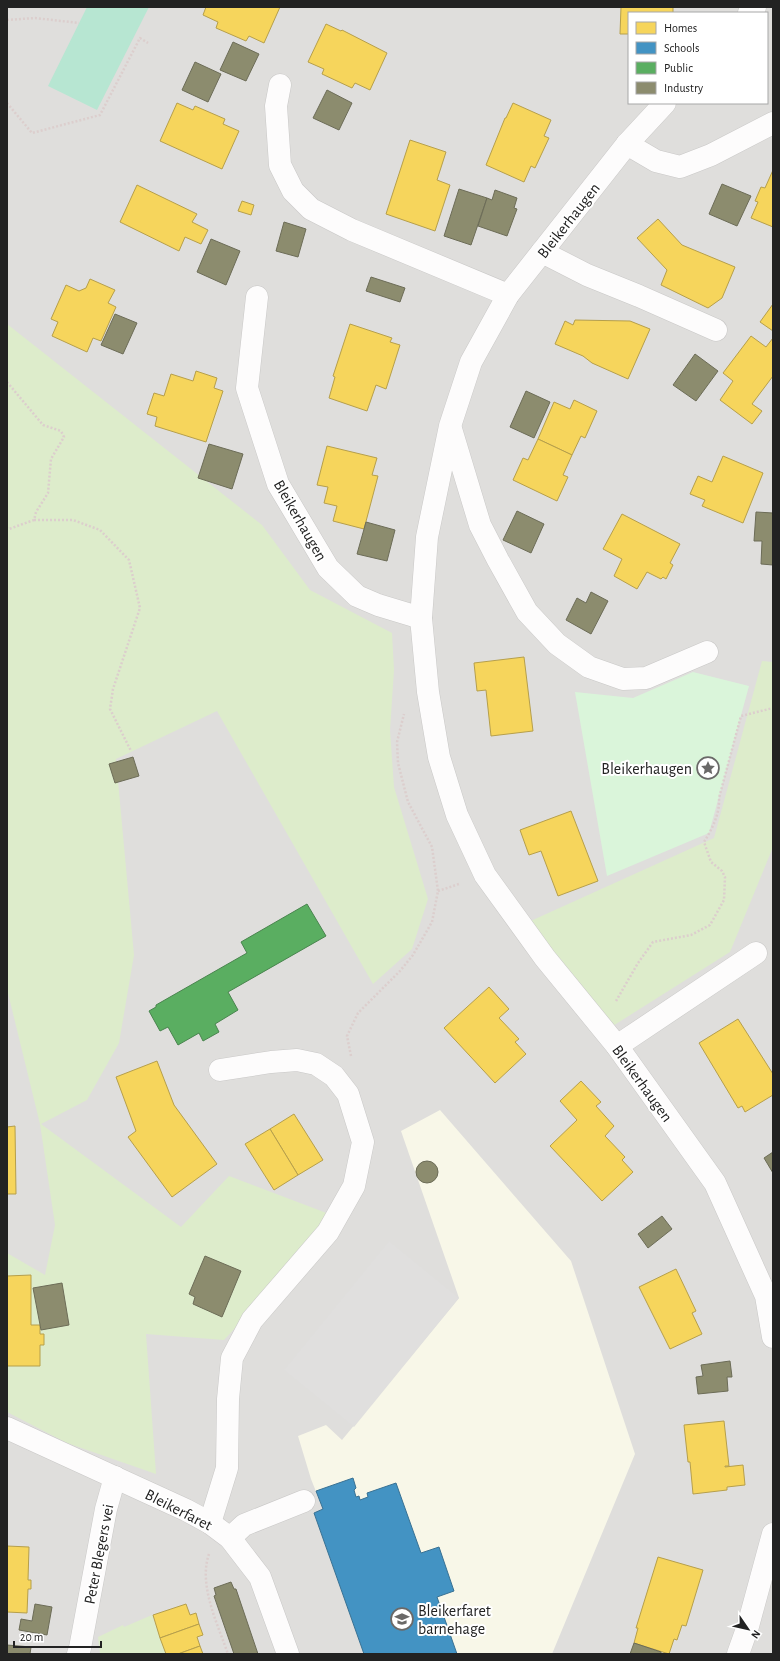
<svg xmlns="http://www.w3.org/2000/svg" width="780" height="1661" viewBox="0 0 780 1661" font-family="'Alegreya Sans',sans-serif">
  <rect width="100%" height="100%" fill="#f0eeeb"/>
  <!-- residential -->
  <path fill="#dfdedc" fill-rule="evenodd" d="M7 7H773V1654H7ZM629 13H767V103H629Z"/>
  <!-- education -->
  <polygon fill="#f8f7e8" points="440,1110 571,1261 635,1454 552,1654 364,1654 314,1513 323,1509 311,1479 298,1436 326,1425 342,1440 459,1298 401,1131"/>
  <!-- grass -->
  <g fill="#ddeccb">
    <polygon points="7,324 262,525 310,590 392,633 394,670 390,730 394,787 428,899 412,949 373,984 217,711 116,759 134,955 119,1043 87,1100 41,1124 181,1227 229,1176 337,1217 224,1340 146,1334 156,1474 67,1443 7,1412 7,1253 45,1275 55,1225 40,1124 7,989"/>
    <polygon points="762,661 773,662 773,847 730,952 608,1029 524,924 714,838"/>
    <polygon points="152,1615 166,1654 100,1654 98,1637 123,1625 124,1627"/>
  </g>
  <!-- park -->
  <polygon fill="#daf5da" points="693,672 749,686 709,833 607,876 575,692 633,698"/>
  <!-- pitch -->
  <polygon fill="#b7e6d2" points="87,7 149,7 97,110 48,86"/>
  <!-- parking -->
  <polygon fill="#e0dfde" points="389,1241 459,1298 354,1427 284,1370"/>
  <!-- homes -->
  <g fill="#f6d55c" stroke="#b69f4b">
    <polygon points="206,7 280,7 264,43 249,36 246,41 216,28 218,22 203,15"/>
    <polygon points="621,7 673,7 673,13 629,13 629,34 620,34"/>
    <polygon points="326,24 341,31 342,30 387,53 370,90 355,83 352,88 322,74 324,69 308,62"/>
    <polygon points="177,103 193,110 195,106 225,119 223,124 239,131 222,169 160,141"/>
    <polygon points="513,103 551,120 544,136 549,138 535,168 531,166 524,182 486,165 505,118 506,118"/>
    <polygon points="410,140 446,152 437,180 450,185 435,231 386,214"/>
    <polygon points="773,170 773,227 751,218 758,202 755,201 761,187 765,188"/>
    <polygon points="137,185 197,214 192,222 208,230 201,244 185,237 179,251 120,222"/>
    <polygon points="242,201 254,205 251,215 238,211"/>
    <polygon points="658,219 682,245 735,267 722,298 708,308 661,285 667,270 637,238"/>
    <polygon points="90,279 115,290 108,303 116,307 101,341 93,338 87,352 52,336 58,322 51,319 66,285 79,291 86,288"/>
    <polygon points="773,304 773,331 760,322"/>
    <polygon points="575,320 630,321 650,329 628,379 592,363 583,356 555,344 565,321 573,325"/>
    <polygon points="350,324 392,338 390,342 400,345 386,389 376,385 367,411 329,398 335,377 333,376"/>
    <polygon points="751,336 766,347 773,338 773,376 752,404 762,411 752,424 720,400 733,381 723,373"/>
    <polygon points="196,371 217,378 214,388 223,391 206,442 155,426 157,417 147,414 154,393 164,396 171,374 193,381"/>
    <polygon points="574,400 597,411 585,438 581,436 572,455 538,439 554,402 570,409"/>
    <polygon points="538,439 572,455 563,475 568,477 557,501 513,480 523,458 528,460"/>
    <polygon points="327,446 377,458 372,475 378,476 364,529 333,521 337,506 324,503 328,487 317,485"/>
    <polygon points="723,456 763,473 743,523 702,506 705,500 690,494 698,476 712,482"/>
    <polygon points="622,514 680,544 670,563 673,565 666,579 663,577 661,579 647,572 637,589 614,576 622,559 603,549"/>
    <polygon points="524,657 533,731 491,736 486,690 477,691 474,663"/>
    <polygon points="571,811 598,881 558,896 541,851 529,855 520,830"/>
    <polygon points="489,987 509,1009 499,1018 519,1039 515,1042 526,1054 495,1083 444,1028"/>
    <polygon points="738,1019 773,1074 773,1095 745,1112 742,1106 738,1108 699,1043"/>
    <polygon points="157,1061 174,1105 217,1164 172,1197 128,1137 136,1131 116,1077"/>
    <polygon points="581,1081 601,1102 596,1106 614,1126 605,1136 625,1157 622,1160 633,1172 602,1201 550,1146 577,1120 560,1101"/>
    <polygon points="294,1114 323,1160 298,1175 270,1129"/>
    <polygon points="15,1126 16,1194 7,1194 7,1127"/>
    <polygon points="270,1129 298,1175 274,1190 245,1144"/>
    <polygon points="676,1269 696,1311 692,1313 702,1334 670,1349 639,1287"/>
    <polygon points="31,1275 31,1325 40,1325 40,1334 44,1334 44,1345 40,1345 40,1366 7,1366 7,1276"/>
    <polygon points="724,1421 729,1466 725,1466 725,1467 743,1465 745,1485 727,1487 727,1490 693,1494 690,1462 688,1462 684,1425"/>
    <polygon points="7,1546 29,1547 28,1580 31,1580 31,1589 28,1589 27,1613 7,1612"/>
    <polygon points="658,1557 703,1570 686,1626 682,1625 677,1640 674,1639 669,1654 634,1643 638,1628 636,1628"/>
    <polygon points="186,1604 190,1615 196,1613 199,1624 160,1638 153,1615"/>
    <polygon points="199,1624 203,1635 197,1637 200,1646 178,1654 166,1654 160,1638"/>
    <polygon points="200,1646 203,1654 178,1654"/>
  </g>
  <!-- schools -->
  <polygon fill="#4393c3" stroke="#397193" points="353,1478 356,1488 354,1490 356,1497 359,1496 360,1500 368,1497 367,1493 396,1483 421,1553 439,1547 454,1591 437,1597 457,1654 364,1654 314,1513 323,1509 316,1491"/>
  <!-- public -->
  <polygon fill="#5aae61" stroke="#49844e" points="307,904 326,936 228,992 238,1010 215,1024 219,1032 203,1041 199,1033 178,1045 168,1027 160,1031 149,1011 156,1007 156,1005 247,953 241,942"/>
  <!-- industry -->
  <g fill="#8c8c6e" stroke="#6c6c57">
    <polygon points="233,42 259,54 246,81 220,70"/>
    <polygon points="195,62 221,74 208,102 182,90"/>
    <polygon points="327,90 352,103 339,130 313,118"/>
    <polygon points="722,184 751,196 737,226 709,214"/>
    <polygon points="459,189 487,198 471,245 444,236"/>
    <polygon points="495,190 517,198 514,208 517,209 507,236 478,226 487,198 492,200"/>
    <polygon points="284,222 306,229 298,257 276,251"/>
    <polygon points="211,239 240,251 226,285 197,272"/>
    <polygon points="371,277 405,288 400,302 366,291"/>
    <polygon points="115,314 137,323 123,354 101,345"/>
    <polygon points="695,354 718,371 696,401 673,385"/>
    <polygon points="526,391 550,402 534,438 510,427"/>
    <polygon points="209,444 243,454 232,489 198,478"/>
    <polygon points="517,511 544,524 531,553 503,540"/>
    <polygon points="756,512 773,513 773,565 761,564 762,541 754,541"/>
    <polygon points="366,522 395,530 387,561 357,554"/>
    <polygon points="591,592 608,601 591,634 566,620 577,598 586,603"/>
    <polygon points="133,757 139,776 115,783 109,764"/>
    <polygon points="773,1152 773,1173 764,1158"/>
    <circle cx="427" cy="1172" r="11"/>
    <polygon points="662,1216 672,1229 648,1248 638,1234"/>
    <polygon points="205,1256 241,1271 222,1317 193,1304 195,1297 189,1294"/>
    <polygon points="62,1283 69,1325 41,1330 33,1288"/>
    <polygon points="730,1361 732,1377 727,1377 728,1391 698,1394 696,1377 703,1376 701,1365"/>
    <polygon points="231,1582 234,1589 236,1589 258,1654 234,1654 214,1596 216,1595 214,1588"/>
    <polygon points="35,1604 52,1607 47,1635 19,1630 21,1619 32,1621"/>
    <polygon points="634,1643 661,1652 661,1654 630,1654"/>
    <polygon points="7,1645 31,1647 30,1654 7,1654"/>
  </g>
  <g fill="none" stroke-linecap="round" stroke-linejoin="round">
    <!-- minor casing -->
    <g stroke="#c9c8c7" stroke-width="23">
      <g id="minor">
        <polyline points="749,13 755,7"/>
        <polyline points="280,85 276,106 280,165 293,191 311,209 352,230 508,295"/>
        <polyline points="665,103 627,144 508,295 471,362 450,426 427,537 421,618 428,692 439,757 457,815 485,875 545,958 617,1046 715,1183 766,1296 773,1337"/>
        <polyline points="627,144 656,161 680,167 711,155 773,123"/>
        <polyline points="542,252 587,275 639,296 716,330"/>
        <polyline points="257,297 247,388 278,484 328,568 357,596 378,605 421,618"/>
        <polyline points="451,429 480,525 498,560 527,612 557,644 589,667 623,679 646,678 707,652"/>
        <polyline points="617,1046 756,953"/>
        <polyline points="7,1428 186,1510 210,1523 230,1538 260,1577 288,1654"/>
        <polyline points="210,1523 227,1468 228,1399 232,1358 252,1320 328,1232 354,1186 363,1142 348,1094 334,1076 316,1064 297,1060 271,1062 220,1070"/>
        <polyline points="230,1538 244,1525 304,1501"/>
        <polyline points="78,1654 80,1648 106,1509 115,1477"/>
        <polyline points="738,1654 748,1626 773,1534"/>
      </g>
    </g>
    <!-- path -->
    <g stroke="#dccecd" stroke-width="2.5" stroke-dasharray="2 2" stroke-linecap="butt">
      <polyline points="7,20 35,18 79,23"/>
      <polyline points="7,103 32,133 100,115 140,38 148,43"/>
      <polyline points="7,382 43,425 61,431 64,437 51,459 48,493 36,512 34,520 9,529 7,528"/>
      <polyline points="34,520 73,520 100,530 129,560 140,608 113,689 110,709 131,751"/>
      <polyline points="438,891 459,884"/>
      <path d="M616 1001 638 963 653 942 691 935 710 925 724 900 725 877 722 871 711 862 704 842C712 829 720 814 719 798L741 716 773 708"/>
      <polyline points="351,1056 347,1036 358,1013 400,971 413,955 432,922 438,891 432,847 408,802 398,763 397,742 404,714"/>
      <path d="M209 1554C198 1585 218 1625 228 1654"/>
    </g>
    <!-- minor -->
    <use href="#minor" stroke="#fdfcfc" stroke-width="22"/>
  </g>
  <!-- icons -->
  <defs>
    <g id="sight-ring" transform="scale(1.15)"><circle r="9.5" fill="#fff" stroke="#6a6968" stroke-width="1.5"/><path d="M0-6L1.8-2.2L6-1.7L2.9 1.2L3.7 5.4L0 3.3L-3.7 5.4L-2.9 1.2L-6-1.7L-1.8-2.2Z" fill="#6a6968"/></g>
    <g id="school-ring" transform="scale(1.15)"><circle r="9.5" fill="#fff" stroke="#6a6968" stroke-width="1.5"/><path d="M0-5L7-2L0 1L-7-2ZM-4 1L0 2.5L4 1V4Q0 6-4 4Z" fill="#6a6968"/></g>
  </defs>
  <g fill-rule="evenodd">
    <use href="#sight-ring" x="708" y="768"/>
    <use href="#school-ring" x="402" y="1619"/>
  </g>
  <g text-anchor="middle" stroke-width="4" stroke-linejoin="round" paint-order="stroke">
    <!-- street labels -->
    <g font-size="16" fill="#222" stroke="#fff">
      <text transform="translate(568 220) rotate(-52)" y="6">Bleikerhaugen</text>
      <text transform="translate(301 520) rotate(60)" y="6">Bleikerhaugen</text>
      <text transform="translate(643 1083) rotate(54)" y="6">Bleikerhaugen</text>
      <text transform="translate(179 1509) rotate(27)" y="6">Bleikerfaret</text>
      <text transform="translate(98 1554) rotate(-79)" y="6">Peter Blegers vei</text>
    </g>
    <!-- poi labels -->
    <g font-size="16" fill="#222" stroke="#fff" text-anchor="end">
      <text x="692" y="774">Bleikerhaugen</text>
      <text x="418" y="1616" text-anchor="start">Bleikerfaret<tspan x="418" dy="18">barnehage</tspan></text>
    </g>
  </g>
  <!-- border -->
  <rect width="780" height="1661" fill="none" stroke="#222222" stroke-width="16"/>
  <!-- legend -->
  <rect x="628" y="12" width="140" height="92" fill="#ffffff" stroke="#a7a7a7"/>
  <rect x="636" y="22" width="20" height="12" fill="#f6d55c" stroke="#a7a7a7"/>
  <text x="664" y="32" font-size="12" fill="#222222">Homes</text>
  <rect x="636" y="42" width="20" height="12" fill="#4393c3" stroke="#a7a7a7"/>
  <text x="664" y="52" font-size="12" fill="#222222">Schools</text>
  <rect x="636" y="62" width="20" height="12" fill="#5aae61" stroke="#a7a7a7"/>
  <text x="664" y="72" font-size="12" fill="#222222">Public</text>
  <rect x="636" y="82" width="20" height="12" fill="#8c8c6e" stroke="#a7a7a7"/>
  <text x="664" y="92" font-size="12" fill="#222222">Industry</text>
  <!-- north arrow -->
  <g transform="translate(748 1629) rotate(124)" stroke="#ffffff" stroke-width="3" paint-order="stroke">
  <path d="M0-3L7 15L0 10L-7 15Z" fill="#222222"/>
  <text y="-6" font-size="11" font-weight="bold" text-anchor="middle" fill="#222222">N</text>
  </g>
  <!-- scale -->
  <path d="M14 1641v6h87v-6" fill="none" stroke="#222222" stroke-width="2"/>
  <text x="20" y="1641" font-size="12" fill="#222222" stroke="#ffffff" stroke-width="3" paint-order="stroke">20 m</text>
</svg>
